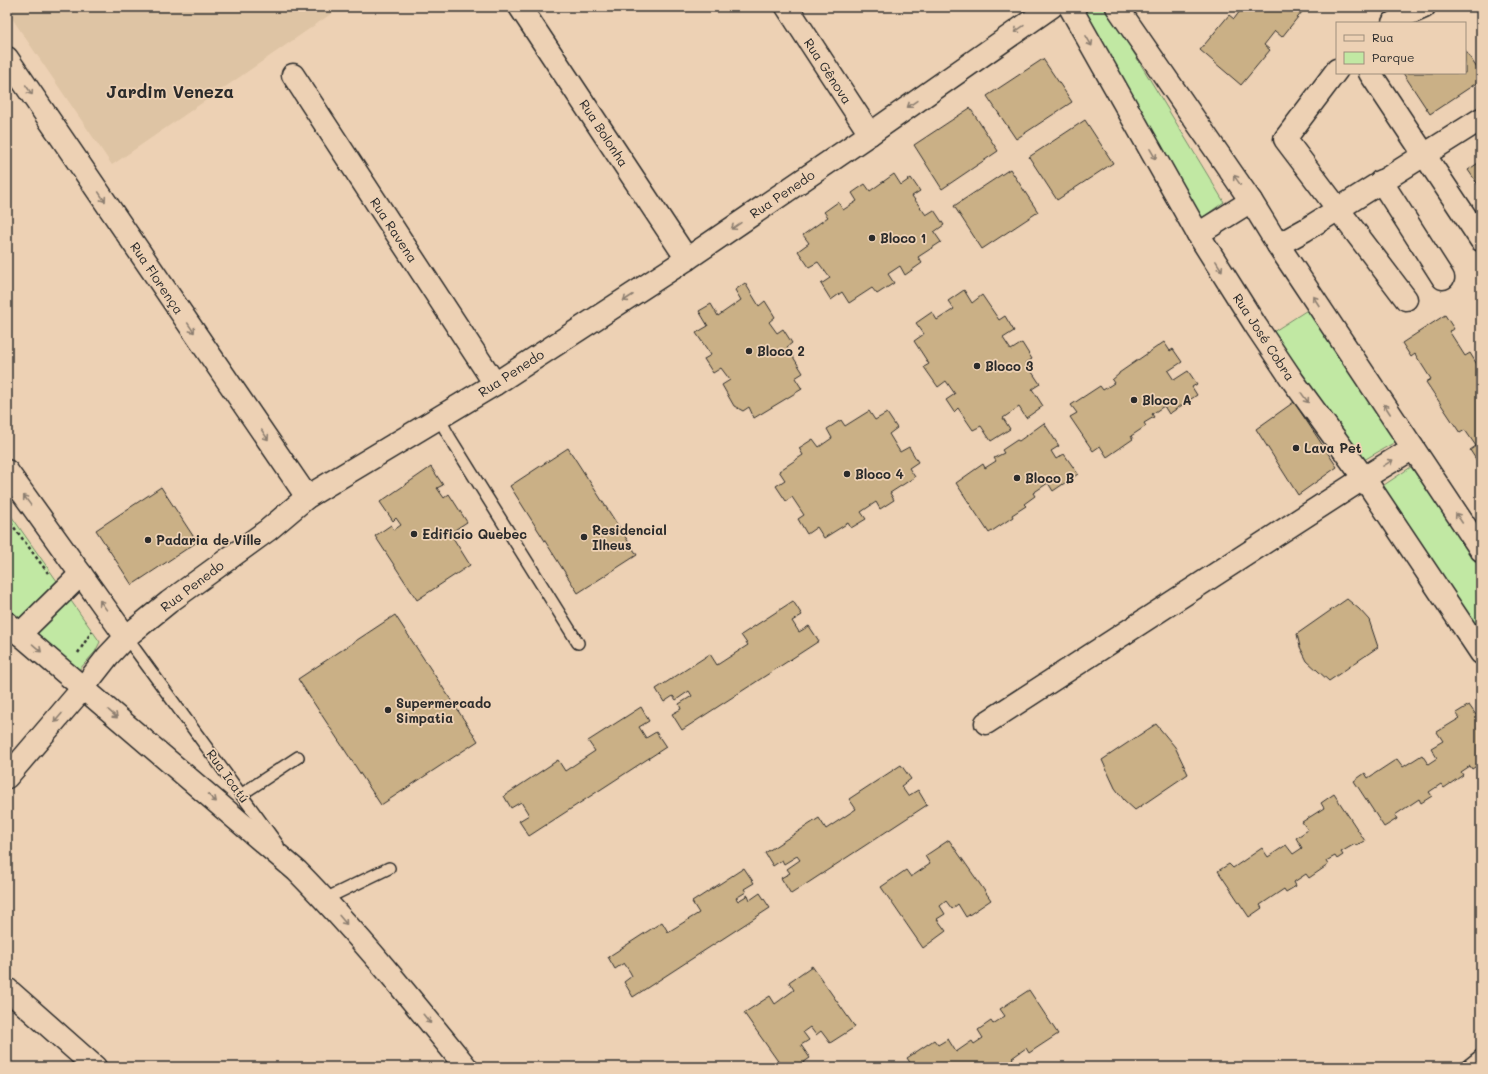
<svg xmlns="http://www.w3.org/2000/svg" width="1488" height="1074" viewBox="0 0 1488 1074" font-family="Mali,sans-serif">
  <rect width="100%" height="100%" fill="#edd1b4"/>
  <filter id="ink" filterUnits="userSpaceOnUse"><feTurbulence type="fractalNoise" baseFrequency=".025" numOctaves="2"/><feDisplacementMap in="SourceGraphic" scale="8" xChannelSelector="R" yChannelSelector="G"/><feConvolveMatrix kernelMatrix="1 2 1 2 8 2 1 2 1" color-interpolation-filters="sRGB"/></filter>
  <g filter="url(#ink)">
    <!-- built -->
    <polygon fill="#dec4a4" points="7,7 341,7 112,165 7,11"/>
    <!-- green -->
    <g fill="#c1e8a3" stroke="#768a67">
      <polygon points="1078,7 1106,7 1224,202 1202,218 1155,144"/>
      <polygon points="1312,307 1402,438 1364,460 1273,332"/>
      <polygon points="1411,467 1481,570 1481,640 1378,489"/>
      <polygon points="7,510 100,642 95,652 77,672 7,612"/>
    </g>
    <!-- building -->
    <g fill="#cab086" stroke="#2b2b2b">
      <polygon points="1243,7 1306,7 1282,37 1275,31 1264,45 1270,50 1241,85 1200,50 1229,15 1234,19"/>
      <polygon points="1465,50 1481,74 1481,80 1430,114 1403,73 1465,73"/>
      <polygon points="1043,59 1072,102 1016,139 987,96"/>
      <polygon points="970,108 998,151 942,189 914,145"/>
      <polygon points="1085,120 1113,163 1057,200 1029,157"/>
      <polygon points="1481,161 1481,189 1468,170"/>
      <polygon points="1010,169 1038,212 982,249 954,206"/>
      <polygon points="894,174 901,185 911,178 920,191 912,196 926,215 934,210 944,225 934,232 941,242 918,257 922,263 905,275 900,266 888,274 894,283 877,294 872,288 849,303 842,292 831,300 821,284 830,278 818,262 809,267 798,251 809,243 803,235 828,217 824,212 838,202 843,210 857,201 852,193 865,184 870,191"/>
      <polygon points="745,283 759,306 765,301 775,317 769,322 777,333 783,329 792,343 787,347 803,373 795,378 802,389 754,418 749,407 743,411 734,406 722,385 730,380 721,368 713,373 704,359 711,355 696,333 708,326 699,311 711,304 718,316 741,300 735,290"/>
      <polygon points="964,290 972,303 982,295 999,320 1005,316 1014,331 1003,338 1011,350 1022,343 1032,359 1026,363 1040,384 1032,389 1043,406 1026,418 1019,407 1003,418 1010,429 991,441 981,426 973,430 958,408 954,412 946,400 955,394 946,381 938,387 924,367 929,364 914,341 924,334 916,323 932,312 937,320 954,309 948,301"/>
      <polygon points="1445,315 1454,329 1449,331 1465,356 1470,353 1481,371 1481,373 1476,376 1481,383 1481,459 1477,461 1470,450 1476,446 1465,430 1460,433 1426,382 1431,379 1415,354 1411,357 1402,343"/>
      <polygon points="1164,342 1170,351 1173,349 1182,362 1168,371 1174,380 1188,371 1197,384 1192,387 1197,395 1169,414 1164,406 1152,414 1154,417 1144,423 1146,426 1131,436 1133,439 1107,457 1100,446 1093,451 1070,417 1077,413 1071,405 1100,386 1103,390 1114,383 1112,380 1119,374 1119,373"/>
      <polygon points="1294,402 1337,467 1298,495 1256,429"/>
      <polygon points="869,411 875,420 887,413 897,428 889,434 900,452 909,447 918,462 909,468 915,477 890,493 894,500 880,509 876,502 861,512 866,519 851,528 848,523 824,538 817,527 807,534 798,519 804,515 792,497 786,501 776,486 785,480 779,471 803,455 799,448 813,439 819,447 832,438 827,429 841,420 845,426"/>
      <polygon points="1044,423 1059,446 1051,451 1056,459 1064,454 1078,474 1053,491 1048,483 1033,493 1035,496 1024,504 1026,506 1012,515 1013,517 989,533 956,483 983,464 985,468 996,461 994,458 1004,453 1002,450 1017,440 1019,441"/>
      <polygon points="568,448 637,555 578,593 510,486"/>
      <polygon points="431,467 443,485 437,488 444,498 449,494 467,522 450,533 470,565 417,600 375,536 391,525 394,530 401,525 396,518 393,521 380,502"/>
      <polygon points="161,487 197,542 132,585 96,530"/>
      <polygon points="1347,599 1359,609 1369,620 1378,647 1329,681 1307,661 1300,647 1297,634"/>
      <polygon points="793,601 802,615 792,621 799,632 809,626 819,641 682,730 672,714 681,709 679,704 692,696 689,691 676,700 673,696 664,702 656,689 710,654 717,665 748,645 741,635"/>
      <polygon points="395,615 478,741 381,805 298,679"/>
      <polygon points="1469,705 1481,722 1481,760 1477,763 1478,765 1472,769 1470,766 1461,772 1463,775 1444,788 1441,784 1429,792 1432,796 1421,803 1419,799 1395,815 1397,819 1384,827 1354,781 1365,773 1368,778 1397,759 1403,767 1422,755 1428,764 1437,758 1431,748 1443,741 1437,732 1460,718 1456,713"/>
      <polygon points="641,707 649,721 639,727 646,738 656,732 666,747 529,836 519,821 529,815 521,802 511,808 504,796 558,760 565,771 595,751 588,741"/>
      <polygon points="1156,724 1175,747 1188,774 1135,810 1124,800 1115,788 1102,760"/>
      <polygon points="901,765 911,779 901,786 908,796 918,790 927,805 791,894 781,878 790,873 787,869 800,860 797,856 784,864 782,860 773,866 765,853 819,818 826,829 856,809 849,799"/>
      <polygon points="1334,794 1365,841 1356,846 1355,844 1341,852 1343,855 1337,859 1335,856 1326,861 1328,865 1309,878 1306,874 1294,882 1296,886 1286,892 1284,889 1260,905 1262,908 1249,917 1218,871 1229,864 1233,868 1262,848 1268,857 1286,845 1293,854 1302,848 1296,838 1308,830 1302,822 1324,808 1321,803"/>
      <polygon points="949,840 991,900 966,917 958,904 952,909 946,901 940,906 945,914 937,919 946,931 923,948 881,887 906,870 911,877 930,864 925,856"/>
      <polygon points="744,868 754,883 744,889 746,892 736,898 738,901 748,895 750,900 760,893 770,908 633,997 624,982 632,976 630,972 624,963 615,969 608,957 662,922 668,932 699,913 692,902"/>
      <polygon points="812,966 855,1027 830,1043 821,1031 816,1035 810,1027 803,1032 809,1040 801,1045 810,1058 797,1067 782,1067 744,1013 770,996 775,1004 794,990 789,982"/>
      <polygon points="1029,990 1058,1034 1029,1053 1026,1048 1012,1058 1016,1063 1011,1067 913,1067 907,1058 934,1040 938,1045 948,1039 956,1052 972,1041 974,1044 983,1038 978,1030 991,1021 993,1024 1005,1016 1000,1009"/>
    </g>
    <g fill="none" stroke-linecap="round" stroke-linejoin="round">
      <!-- service casing -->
      <g stroke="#2b2b2b" stroke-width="14">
        <g id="service">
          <polyline points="439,418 450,438 578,643"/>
          <polyline points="126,637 278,845"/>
          <polyline points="242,794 298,757"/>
          <polyline points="325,899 389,868"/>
          <polyline points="1466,1067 1481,1055"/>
        </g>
      </g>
      <!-- minor casing -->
      <g stroke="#2b2b2b" stroke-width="25">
        <g id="minor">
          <polyline points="520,7 687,259"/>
          <polyline points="787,7 870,134"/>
          <polyline points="1393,23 1406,15 1424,7"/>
          <polyline points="7,58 307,497"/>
          <polyline points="1337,70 1285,139 1406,299"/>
          <polyline points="1370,73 1481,240"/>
          <polyline points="293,75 495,384"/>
          <polyline points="1381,181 1443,278"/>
          <polyline points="1278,245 1305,230 1481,119"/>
          <polyline points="986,723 1364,478"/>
          <polyline points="7,777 83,688 108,656 126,637 169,602 268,530 307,497 495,384 687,259 870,134 1051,7"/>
          <polyline points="7,989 95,1067"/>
        </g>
      </g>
      <!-- tertiary casing -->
      <g stroke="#2b2b2b" stroke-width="25">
        <g id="tertiary">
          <polyline points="1070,7 1198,234 1256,326 1293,381 1364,478 1481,653"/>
          <polyline points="1117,7 1251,201 1278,245 1481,550"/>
          <polyline points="1198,234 1251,201"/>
          <polyline points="7,471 126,637"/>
          <polyline points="1364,478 1413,448"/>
          <path d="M7 623 297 871C357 932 412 1000 466 1067"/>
          <polyline points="20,634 81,574"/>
        </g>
      </g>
      <!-- path -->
      <g stroke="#2b2b2b" stroke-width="2.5" stroke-dasharray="3 3" stroke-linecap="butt">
        <polyline points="7,518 48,573"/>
        <polyline points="78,653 92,631"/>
      </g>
      <!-- service -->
      <use href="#service" stroke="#edd1b4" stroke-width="11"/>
      <!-- minor -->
      <use href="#minor" stroke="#edd1b4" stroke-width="22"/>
      <!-- tertiary -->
      <use href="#tertiary" stroke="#edd1b4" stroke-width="22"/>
    </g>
    <!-- one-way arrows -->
    <defs><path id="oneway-shaft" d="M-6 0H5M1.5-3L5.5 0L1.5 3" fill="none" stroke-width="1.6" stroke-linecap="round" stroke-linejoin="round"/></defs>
    <g stroke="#8c7e70">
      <use href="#oneway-shaft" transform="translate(1019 29) rotate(145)"/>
      <use href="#oneway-shaft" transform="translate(1089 41) rotate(60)"/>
      <use href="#oneway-shaft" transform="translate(29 90) rotate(56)"/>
      <use href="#oneway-shaft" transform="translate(912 104) rotate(145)"/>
      <use href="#oneway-shaft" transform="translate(1153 154) rotate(60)"/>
      <use href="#oneway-shaft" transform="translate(1237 180) rotate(-125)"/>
      <use href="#oneway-shaft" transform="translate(102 197) rotate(56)"/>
      <use href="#oneway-shaft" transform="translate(736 226) rotate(146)"/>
      <use href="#oneway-shaft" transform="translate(1219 266) rotate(58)"/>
      <use href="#oneway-shaft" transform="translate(628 298) rotate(147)"/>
      <use href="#oneway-shaft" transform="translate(1316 301) rotate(-123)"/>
      <use href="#oneway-shaft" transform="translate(191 328) rotate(56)"/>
      <use href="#oneway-shaft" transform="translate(1305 398) rotate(54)"/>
      <use href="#oneway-shaft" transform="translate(1387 409) rotate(-123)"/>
      <use href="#oneway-shaft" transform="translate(265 435) rotate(56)"/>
      <use href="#oneway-shaft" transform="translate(1388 463) rotate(-32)"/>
      <use href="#oneway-shaft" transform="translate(27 500) rotate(-126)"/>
      <use href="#oneway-shaft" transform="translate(1459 518) rotate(-124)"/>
      <use href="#oneway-shaft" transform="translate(103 605) rotate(-126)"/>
      <use href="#oneway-shaft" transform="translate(37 648) rotate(41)"/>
      <use href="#oneway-shaft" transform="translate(113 714) rotate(41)"/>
      <use href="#oneway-shaft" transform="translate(58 718) rotate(131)"/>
      <use href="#oneway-shaft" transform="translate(212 798) rotate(41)"/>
      <use href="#oneway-shaft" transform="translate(343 920) rotate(50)"/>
      <use href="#oneway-shaft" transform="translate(427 1019) rotate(51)"/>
    </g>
  </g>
  <!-- markers -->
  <g fill="#2b2b2b" stroke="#edd1b4" stroke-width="1.5">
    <circle cx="872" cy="238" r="4"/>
    <circle cx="749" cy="351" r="4"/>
    <circle cx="977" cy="366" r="4"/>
    <circle cx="1134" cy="400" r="4"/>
    <circle cx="1296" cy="448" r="4"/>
    <circle cx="847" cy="474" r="4"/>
    <circle cx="1017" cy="478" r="4"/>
    <circle cx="414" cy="534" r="4"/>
    <circle cx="584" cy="537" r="4"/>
    <circle cx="148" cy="540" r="4"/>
    <circle cx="388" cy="710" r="4"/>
  </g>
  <g text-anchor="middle" stroke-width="3.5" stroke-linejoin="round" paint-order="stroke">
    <!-- street labels -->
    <g font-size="13" fill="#2b2b2b" stroke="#edd1b4">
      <text transform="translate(828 71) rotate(57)" y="5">Rua Gênova</text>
      <text transform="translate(604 133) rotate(57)" y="5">Rua Bolonha</text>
      <text transform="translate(782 194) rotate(-34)" y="5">Rua Penedo</text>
      <text transform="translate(394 230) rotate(57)" y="5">Rua Ravena</text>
      <text transform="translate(157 278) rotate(56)" y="5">Rua Florença</text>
      <text transform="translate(1264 337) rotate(57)" y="5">Rua José Cobra</text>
      <text transform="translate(511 373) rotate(-33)" y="5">Rua Penedo</text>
      <text transform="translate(192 586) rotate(-37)" y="5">Rua Penedo</text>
      <text transform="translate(228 776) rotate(54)" y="5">Rua Icatú</text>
    </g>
    <!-- poi labels -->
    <g font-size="13" font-weight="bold" fill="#2b2b2b" stroke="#edd1b4" text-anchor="start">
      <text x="880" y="243">Bloco 1</text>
      <text x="757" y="356">Bloco 2</text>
      <text x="985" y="371">Bloco 3</text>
      <text x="1142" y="405">Bloco A</text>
      <text x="1304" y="453">Lava Pet</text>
      <text x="855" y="479">Bloco 4</text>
      <text x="1025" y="483">Bloco B</text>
      <text x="592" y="535">Residencial<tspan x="592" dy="15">Ilheus</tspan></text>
      <text x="422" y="539">Edificio Quebec</text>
      <text x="156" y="545">Padaria de Ville</text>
      <text x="396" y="708">Supermercado<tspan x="396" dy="15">Simpatia</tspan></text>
    </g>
    <!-- district labels -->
    <g font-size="17" font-weight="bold" fill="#2b2b2b" stroke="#edd1b4">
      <text x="170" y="98">Jardim Veneza</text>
    </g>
  </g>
  <!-- margin -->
  <rect width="1488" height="1074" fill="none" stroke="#edd1b4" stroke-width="24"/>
  <rect x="12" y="12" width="1464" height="1050" fill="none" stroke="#2b2b2b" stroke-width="1.5" filter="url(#ink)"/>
  <!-- legend -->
  <rect x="1336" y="22" width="130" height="52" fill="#edd1b4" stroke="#9f8f7d"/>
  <rect x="1344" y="35" width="20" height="6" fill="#edd1b4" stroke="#9f8f7d"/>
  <text x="1372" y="42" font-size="12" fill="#2b2b2b">Rua</text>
  <rect x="1344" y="52" width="20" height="12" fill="#c1e8a3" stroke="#9f8f7d"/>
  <text x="1372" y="62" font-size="12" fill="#2b2b2b">Parque</text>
</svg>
